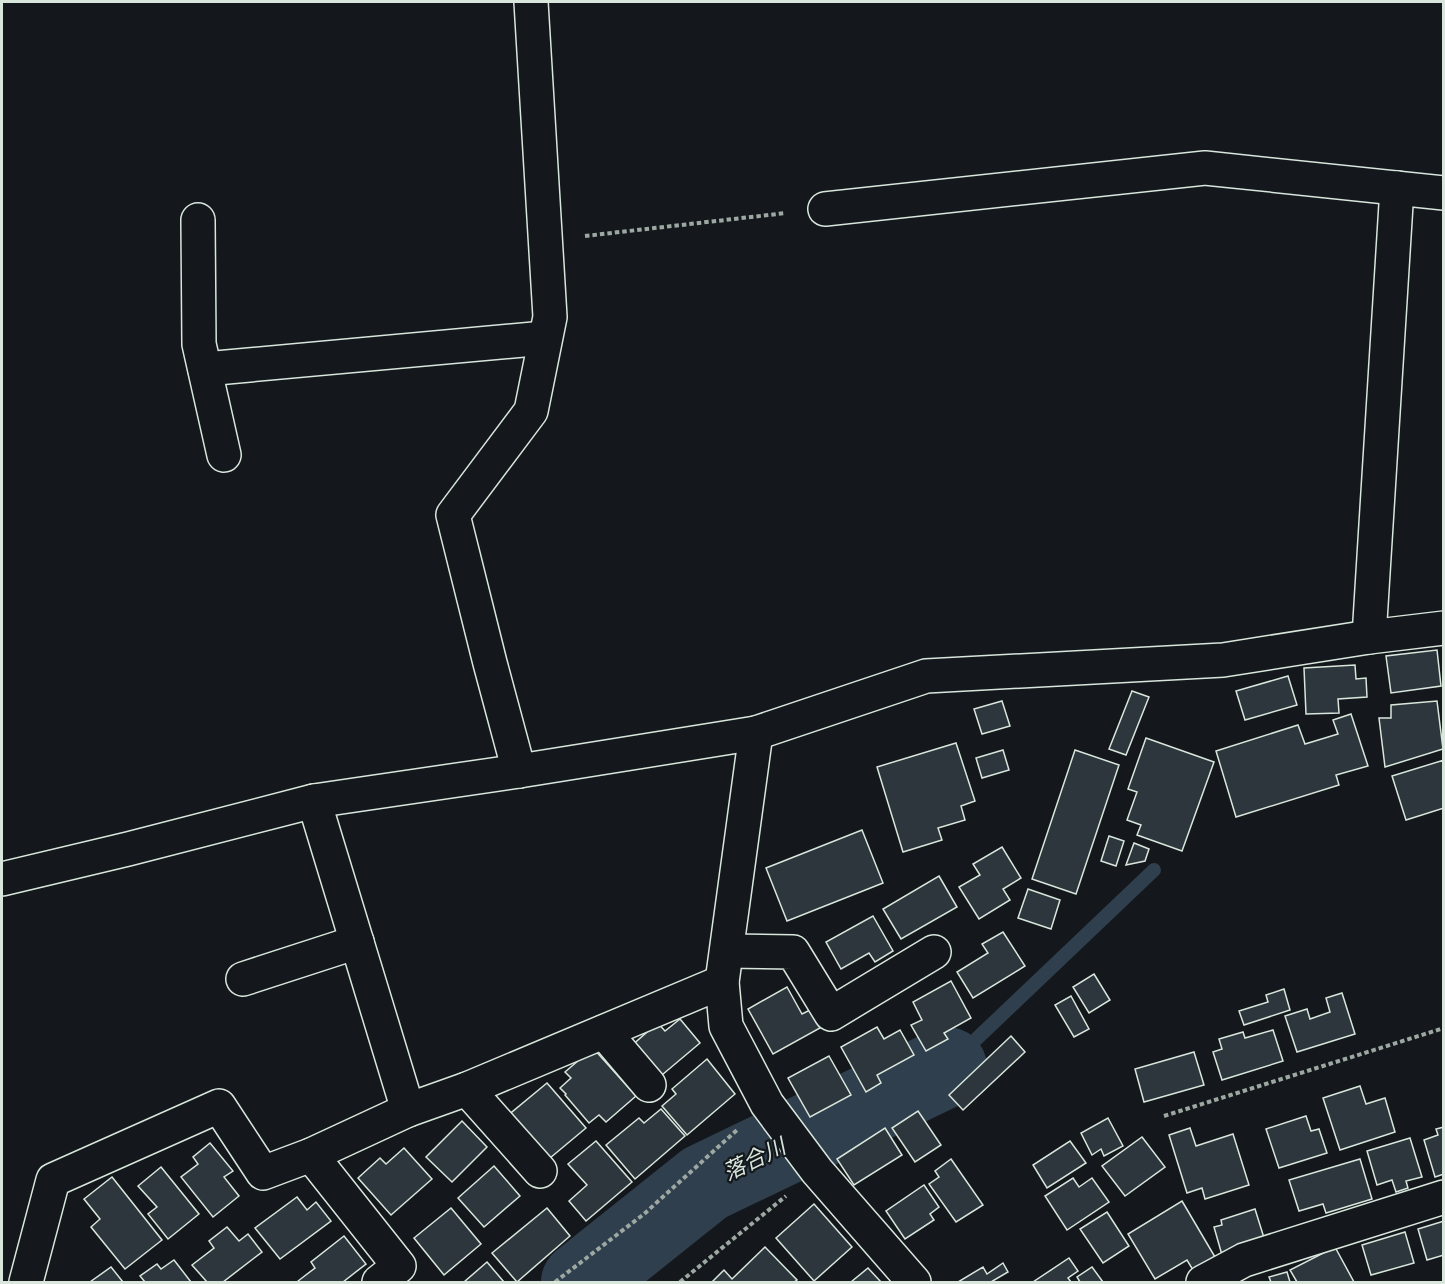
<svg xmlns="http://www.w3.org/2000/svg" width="1445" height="1284" viewBox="0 0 1445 1284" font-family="'Work Sans','Noto Sans JP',sans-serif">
  <rect width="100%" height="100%" fill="#14181c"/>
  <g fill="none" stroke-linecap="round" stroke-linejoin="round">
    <!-- stream -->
    <polyline stroke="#2f3f4d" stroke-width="14" points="947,1067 1154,870"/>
    <!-- river -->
    <polyline stroke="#2f3f4d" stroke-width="80" points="581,1282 705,1183 947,1067"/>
  </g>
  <!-- building -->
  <g fill="#2c363c" stroke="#d8e6dc" stroke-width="1.5">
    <polygon points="1437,650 1441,686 1391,693 1386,656"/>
    <polygon points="1355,665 1356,679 1366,678 1367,697 1338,699 1339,713 1306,714 1304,668"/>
    <polygon points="1288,676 1297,705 1245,720 1236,691"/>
    <polygon points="1132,691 1149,697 1126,755 1109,749"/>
    <polygon points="1002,701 1010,726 982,734 974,709"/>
    <polygon points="1437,701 1443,749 1385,767 1379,718 1391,718 1391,705"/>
    <polygon points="1351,714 1368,766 1336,775 1339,785 1236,817 1216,751 1298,725 1305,744 1338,734 1333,720"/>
    <polygon points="1146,738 1214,762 1182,851 1137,835 1141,825 1127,820 1137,792 1128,789"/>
    <polygon points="956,743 975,801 961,806 965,820 938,828 942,840 903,852 877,767"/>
    <polygon points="1003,750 1009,770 982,778 976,758"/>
    <polygon points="1075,750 1119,765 1076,894 1032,879"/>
    <polygon points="1444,760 1444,808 1406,820 1392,776"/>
    <polygon points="862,830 883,883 787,921 766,868"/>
    <polygon points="1109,836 1124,841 1116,866 1101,861"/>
    <polygon points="1134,843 1149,849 1145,861 1126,865"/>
    <polygon points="1002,847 1021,878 1003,889 1010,900 979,919 959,887 980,875 973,864"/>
    <polygon points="939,876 957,907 901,939 883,909"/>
    <polygon points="1028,889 1060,900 1051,929 1018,918"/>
    <polygon points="873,916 893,951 875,962 869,953 841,969 826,942"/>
    <polygon points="1003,932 1025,966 973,998 957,972 988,953 982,944"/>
    <polygon points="1094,974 1110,1000 1089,1013 1073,987"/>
    <polygon points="951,981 971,1018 944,1033 948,1039 926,1051 911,1025 922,1020 913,1002"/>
    <polygon points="787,987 802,1014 810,1010 820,1028 773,1054 748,1009"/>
    <polygon points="1284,989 1290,1010 1244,1025 1239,1011 1268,1002 1266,995"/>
    <polygon points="1342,993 1355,1034 1297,1052 1285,1016 1307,1009 1310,1019 1330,1012 1326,998"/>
    <polygon points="1071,996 1089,1029 1074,1037 1055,1005"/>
    <polygon points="680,1019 700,1043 656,1080 630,1047 647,1032 645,1029 655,1020 665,1031"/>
    <polygon points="877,1027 884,1039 900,1030 914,1055 877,1075 881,1083 866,1092 841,1047"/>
    <polygon points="1273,1030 1283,1061 1222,1080 1213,1052 1222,1049 1219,1039 1243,1032 1245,1038"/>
    <polygon points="1011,1036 1025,1052 963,1110 949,1095"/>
    <polygon points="593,1048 636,1096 606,1122 599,1115 589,1123 565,1095 566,1094 560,1088 571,1078 565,1072"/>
    <polygon points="1194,1052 1204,1085 1144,1102 1135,1069"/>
    <polygon points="829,1056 851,1095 810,1117 788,1078"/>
    <polygon points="707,1059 735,1094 687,1135 662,1106 676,1094 672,1089"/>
    <polygon points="547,1083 586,1128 544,1163 506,1117"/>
    <polygon points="1360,1086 1366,1104 1385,1098 1395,1132 1340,1150 1323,1098"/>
    <polygon points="661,1109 685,1136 635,1179 606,1145 639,1118 644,1123"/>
    <polygon points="918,1111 941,1145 915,1162 892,1128"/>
    <polygon points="1306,1116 1311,1131 1319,1129 1327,1153 1279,1168 1266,1129"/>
    <polygon points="1108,1118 1123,1146 1104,1156 1101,1149 1092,1155 1081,1133"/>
    <polygon points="462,1121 487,1147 452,1182 426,1157"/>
    <polygon points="1444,1127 1444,1174 1435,1177 1424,1140 1438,1135 1436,1129"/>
    <polygon points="885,1128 902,1155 854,1185 837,1159"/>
    <polygon points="1190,1128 1196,1146 1233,1134 1249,1185 1205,1199 1202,1188 1187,1193 1169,1135"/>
    <polygon points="1142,1137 1165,1167 1125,1196 1102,1166"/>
    <polygon points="1410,1138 1422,1177 1406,1181 1408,1188 1396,1192 1392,1180 1377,1185 1367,1151"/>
    <polygon points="596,1141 632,1182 586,1221 569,1201 587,1185 568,1164"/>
    <polygon points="1070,1141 1086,1163 1047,1188 1033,1165"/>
    <polygon points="210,1143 233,1171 224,1177 239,1196 213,1217 181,1177 198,1164 193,1157"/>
    <polygon points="404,1148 432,1179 391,1215 358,1178 380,1158 386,1164"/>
    <polygon points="951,1159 983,1205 956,1222 929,1184 939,1177 935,1171"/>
    <polygon points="1360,1159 1372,1199 1326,1213 1323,1204 1299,1211 1289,1180"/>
    <polygon points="494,1166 520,1196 484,1227 458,1198"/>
    <polygon points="161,1167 199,1214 168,1239 148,1214 157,1207 138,1186"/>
    <polygon points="112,1177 162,1240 125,1269 91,1227 100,1219 84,1199"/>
    <polygon points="1073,1178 1079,1187 1092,1178 1109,1202 1067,1230 1045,1196"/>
    <polygon points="924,1185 939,1207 930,1214 934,1220 905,1239 886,1211"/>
    <polygon points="297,1197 307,1210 316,1202 331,1221 280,1259 255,1228"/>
    <polygon points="1182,1201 1215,1257 1193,1270 1187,1260 1155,1279 1128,1234"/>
    <polygon points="814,1204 852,1247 814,1281 776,1238"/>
    <polygon points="451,1208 481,1244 444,1275 414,1238"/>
    <polygon points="547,1208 570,1236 517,1282 492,1253"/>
    <polygon points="1255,1209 1265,1241 1222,1255 1214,1227 1222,1225 1221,1220"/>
    <polygon points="1107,1212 1129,1246 1103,1263 1080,1229"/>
    <polygon points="1444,1221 1444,1255 1427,1260 1418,1229"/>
    <polygon points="227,1227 239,1241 248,1234 262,1252 223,1282 207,1282 192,1265 214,1248 209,1241"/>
    <polygon points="1405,1232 1414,1263 1371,1275 1362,1245"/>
    <polygon points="344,1236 366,1264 343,1282 298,1282 298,1281 315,1268 311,1262"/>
    <polygon points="765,1247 797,1280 794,1282 712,1282 724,1270 732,1279"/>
    <polygon points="1335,1247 1354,1282 1297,1282 1290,1270"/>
    <polygon points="1069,1258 1078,1271 1068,1278 1071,1282 1033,1282"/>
    <polygon points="174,1260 191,1282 145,1282 140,1276 157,1264 161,1269"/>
    <polygon points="487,1262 504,1282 464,1282"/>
    <polygon points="1003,1263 1008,1272 991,1282 958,1282 983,1267 987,1274"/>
    <polygon points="111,1267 123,1282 90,1282"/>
    <polygon points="1092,1267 1103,1282 1080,1282 1077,1277"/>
    <polygon points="868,1268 881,1282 851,1282"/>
    <polygon points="1287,1272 1290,1282 1271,1282 1269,1277"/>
  </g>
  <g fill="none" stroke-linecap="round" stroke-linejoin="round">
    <!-- minor casing -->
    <g stroke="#d8e6dc" stroke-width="36">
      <g id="minor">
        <polyline points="825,209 1205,168 1444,193"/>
        <polyline points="198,220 199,344 224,455"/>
        <polyline points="205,369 545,338"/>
        <polyline points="1369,637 1397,188"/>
        <polyline points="519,771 490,663 453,515 531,411 550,317 531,2"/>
        <polyline points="314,801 408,1110"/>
        <polyline points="2,879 128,849 314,801 519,771 756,733"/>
        <polyline points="727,951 793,952 831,1014 934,952"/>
        <polyline points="243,979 357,942"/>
        <polyline points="604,1032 649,1085"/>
        <polyline points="467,1089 540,1171"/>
        <polyline points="311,1155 399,1266 379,1282"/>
        <polyline points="26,1282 53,1180 219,1106 263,1173 311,1155 408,1110 467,1089 722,982"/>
        <polyline points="914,1282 817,1171 767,1104 726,1026 722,982 756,733 926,676 1223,660 1369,637 1444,628"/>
        <polyline points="1203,1282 1244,1260 1444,1197"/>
      </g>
    </g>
    <!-- path -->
    <g stroke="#9da8a2" stroke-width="4" stroke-dasharray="4.5 3" stroke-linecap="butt">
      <polyline points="585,236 786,213"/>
      <polyline points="1164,1116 1444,1028"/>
      <polyline points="555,1282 644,1214 737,1130"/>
      <polyline points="680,1282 786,1196"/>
    </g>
    <!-- minor -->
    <use href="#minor" stroke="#14181c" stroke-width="33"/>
  </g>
  <g text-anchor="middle" stroke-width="4.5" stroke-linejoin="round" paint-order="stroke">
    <!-- water labels -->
    <g font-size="22" font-style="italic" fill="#d8e6dc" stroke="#14181c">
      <text transform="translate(754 1159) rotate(-26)" y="8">落合川</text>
    </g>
  </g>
  <!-- border -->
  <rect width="1445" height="1284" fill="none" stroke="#d8e6dc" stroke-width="6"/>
</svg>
